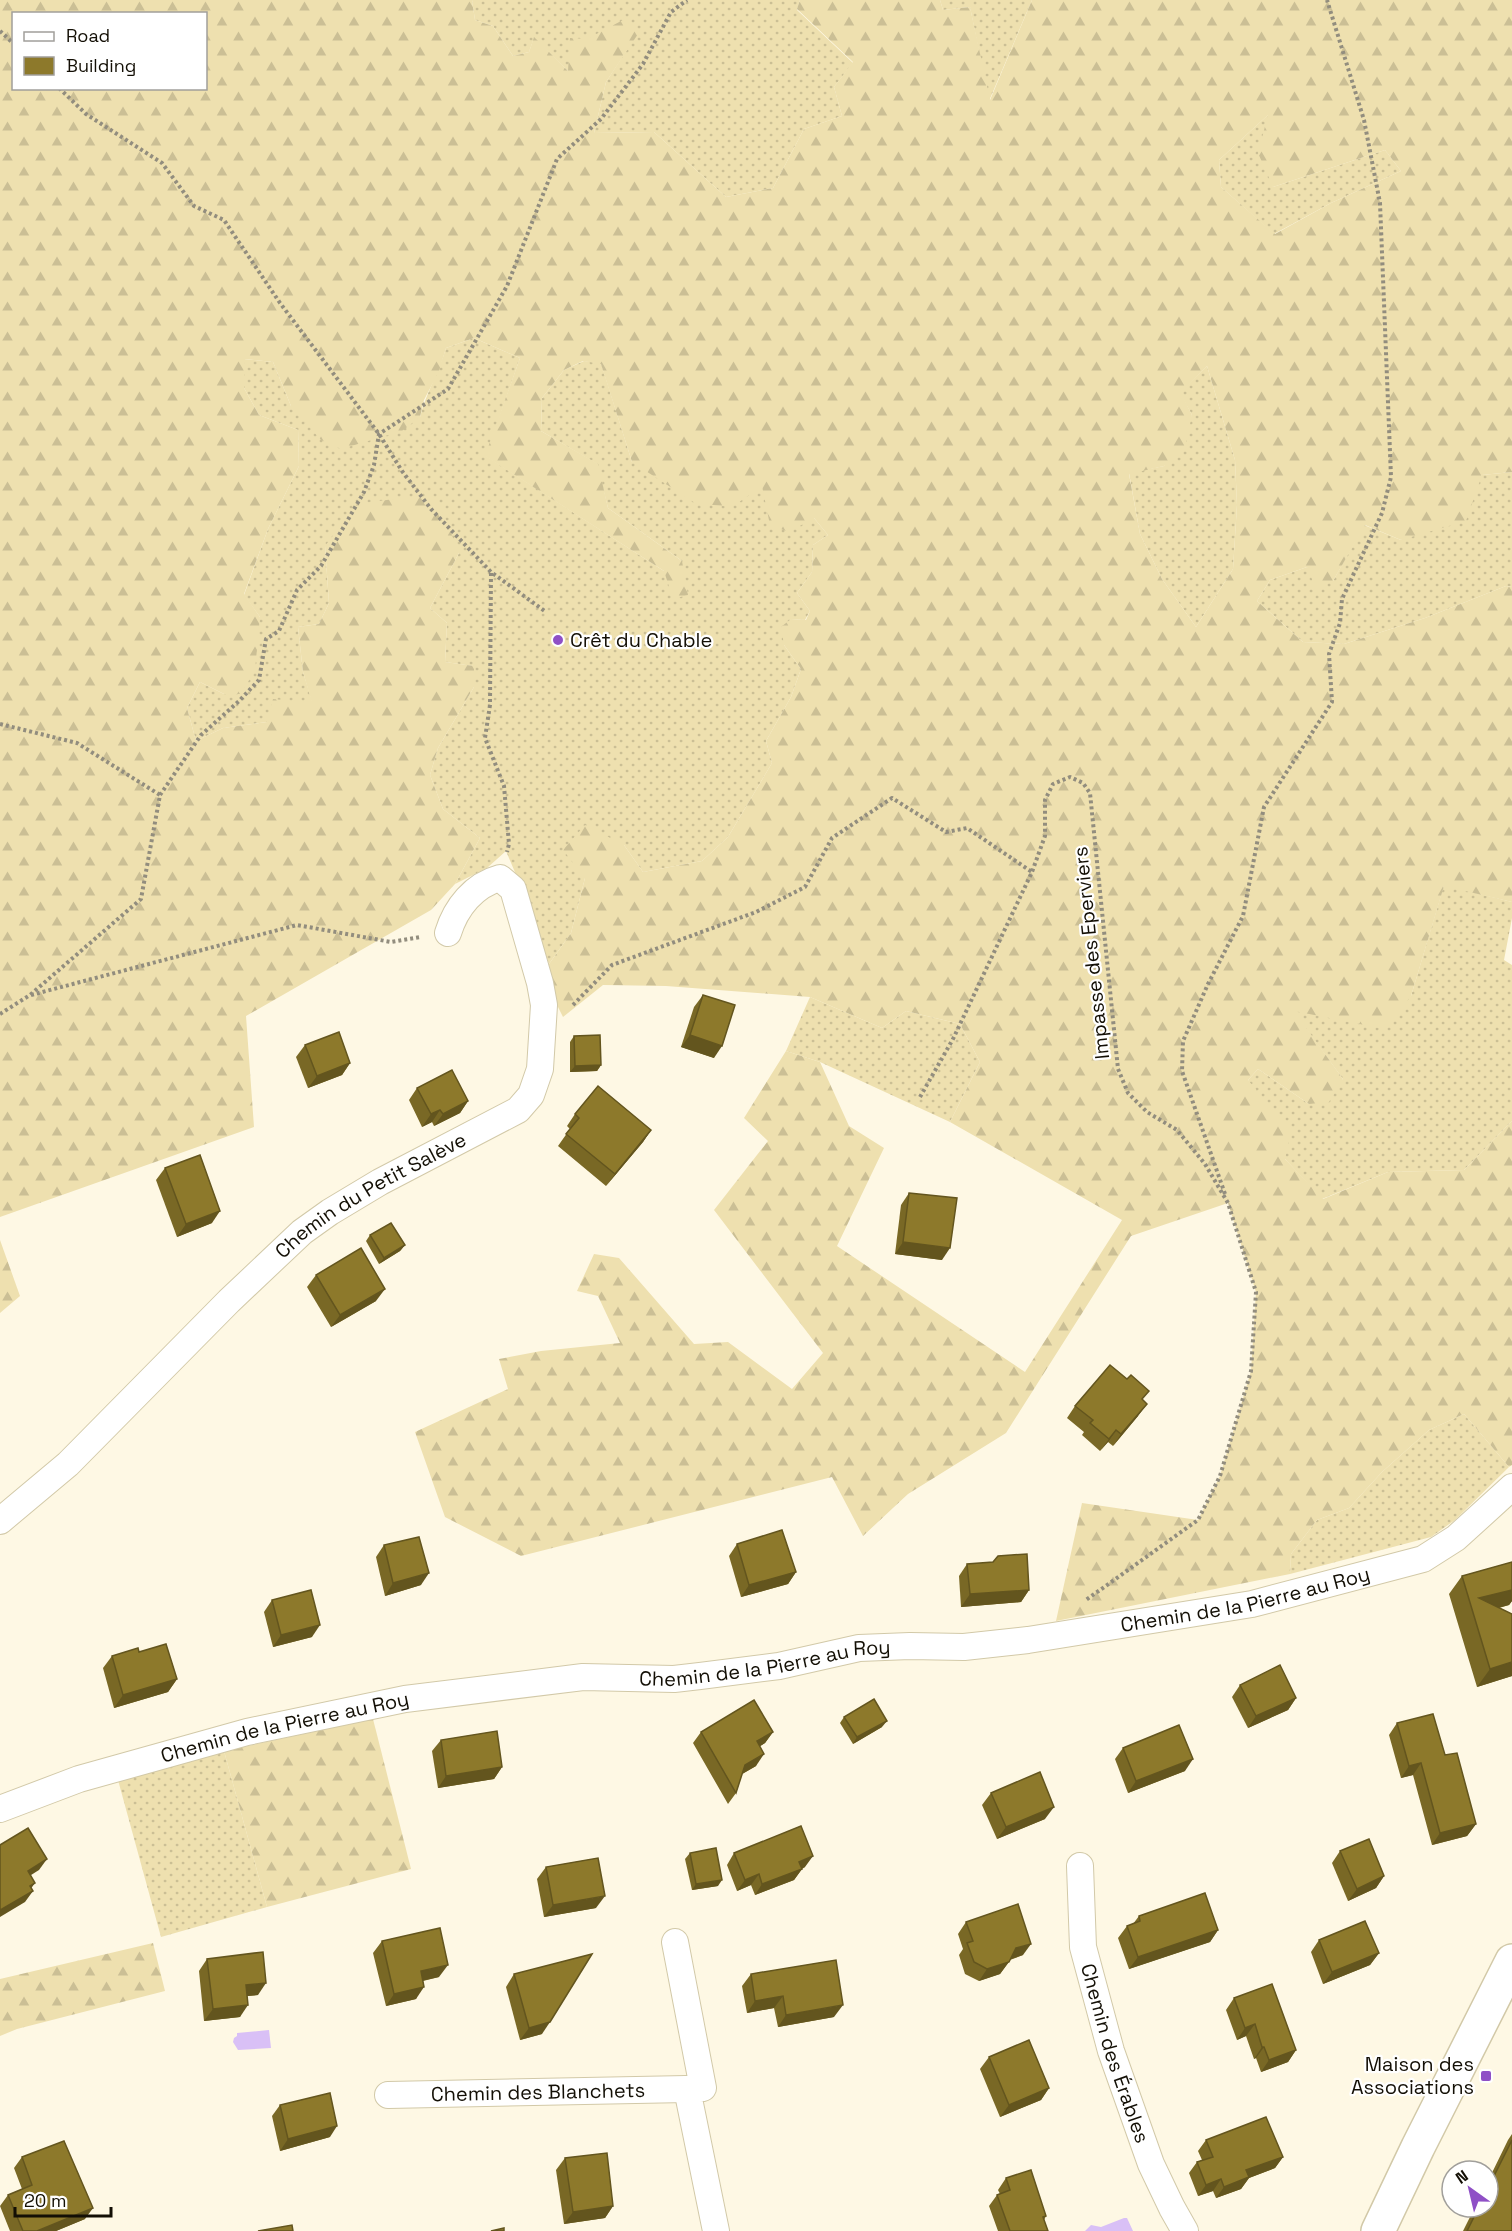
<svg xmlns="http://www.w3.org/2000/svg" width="1512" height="2231" viewBox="0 0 1512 2231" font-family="'Space Grotesk',sans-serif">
  <defs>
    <pattern id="grass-dots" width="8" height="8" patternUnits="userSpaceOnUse" patternTransform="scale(1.5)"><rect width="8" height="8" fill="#eee0af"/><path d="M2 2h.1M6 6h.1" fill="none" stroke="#cbbf95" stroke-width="1.8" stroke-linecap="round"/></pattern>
    <pattern id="forest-firs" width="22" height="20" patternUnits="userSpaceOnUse" patternTransform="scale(1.5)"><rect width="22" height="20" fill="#eee0af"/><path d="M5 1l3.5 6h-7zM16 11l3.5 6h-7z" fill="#cbbf95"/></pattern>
  </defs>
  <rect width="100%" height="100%" fill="#fef8e4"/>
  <!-- grass -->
  <g fill="url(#grass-dots)">
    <polygon points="472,0 800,0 797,10 853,63 834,87 842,116 804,129 773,188 726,197 654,132 594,133 606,82 637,34 569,72 534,38 529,52 513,56 493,26 475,20"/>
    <polygon points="940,0 1032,0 989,101 970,7 943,10"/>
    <polygon points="1269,114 1273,187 1385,150 1401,171 1331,203 1274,234 1221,187 1219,160"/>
    <path d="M474 338 520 358 486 456 664 571 682 561 608 508 597 464 541 431 542 398 564 370 584 361 601 363 632 462 763 486 814 518 828 535 813 545 812 572 797 593 810 611 805 620 791 619 784 645 801 669 791 697 766 741 772 763 728 837 702 861 643 872 624 845 585 878 571 933 549 964 528 903 506 851 487 868 455 884 480 838 443 809 430 775 438 748 474 687 473 666 445 662 447 623 430 608 459 553 325 546 329 603 319 624 298 627 303 672 313 704 267 722 223 728 196 741 187 708 200 682 224 694 260 617 244 595 268 529 299 466 298 430 259 415 244 388V359L273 362 291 406 420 417C426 393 439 372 446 348Z"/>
    <polygon points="1207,366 1235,460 1237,505 1233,569 1196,627 1162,579 1140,534 1129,473 1164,466 1192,415 1180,393"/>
    <polygon points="1512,472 1512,587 1506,586 1425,618 1344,644 1303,642 1257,601 1270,580 1307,567 1333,581 1364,525 1401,540 1482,475"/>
    <polygon points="1444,885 1512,902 1512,918 1504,960 1512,965 1512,1121 1464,1170 1388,1172 1322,1199 1285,1159 1248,1080 1258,1069 1309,1104 1343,1079 1293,1011 1411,996"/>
    <polygon points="810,997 882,1028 906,1011 960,1024 980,1062 950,1122 820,1062 786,1051"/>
    <polygon points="1464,1414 1509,1467 1455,1520 1431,1537 1290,1574 1291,1554 1317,1520 1349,1508 1382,1472 1429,1430"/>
    <polygon points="224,1751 267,1907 161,1937 118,1780"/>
  </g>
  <!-- forest -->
  <g fill="url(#forest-firs)" fill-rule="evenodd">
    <path d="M0 0H472L475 20 493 26 513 56 529 52 534 37 568 71 570 38 587 39 623 20 638 34 606 82 594 133 654 132 726 197 773 188 804 129 842 116 834 87 853 62 797 9 800 0H940L943 10 970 7 990 100 1032 0H1512V472L1482 475 1466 521 1401 540 1365 525 1333 581 1316 589 1307 567 1270 580 1257 601 1303 642 1344 644 1425 618 1506 586 1512 587V902L1444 886 1411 996 1385 1029 1294 1011 1343 1079 1329 1102 1309 1104 1258 1069 1248 1080 1291 1131 1285 1159 1323 1199 1388 1172 1464 1170 1512 1121V1465L1509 1467 1464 1414 1429 1430 1382 1472 1349 1508 1317 1520 1291 1554 1290 1574 1056 1621 1082 1503 1198 1520 1220 1476 1251 1371 1256 1292 1228 1203 1131 1236 1006 1433 908 1494 863 1536 832 1477 521 1556 445 1517 415 1432 508 1389 499 1359 541 1351 620 1343 598 1296 577 1291 594 1254 619 1258 694 1344 728 1342 792 1389 823 1353 714 1210 768 1141 744 1118 786 1051 820 1062 849 1126 884 1148 837 1246 1025 1372 1122 1220 950 1122 980 1062 960 1024 906 1011 882 1028 810 997 666 986 603 985 563 1017 552 995 549 964 571 933 585 878 563 850 585 825 624 845 643 872 702 861 728 837 772 763 766 741 791 697 801 669 784 645 781 627 791 619 806 620 810 611 797 593 812 572 813 545 828 535 814 518 789 532 770 525 762 486 732 507 695 503 632 462 601 364 583 361 564 370 542 398 541 431 598 464 608 508 682 561 688 595 673 599 664 571 485 456 520 358 474 338 446 348 439 371 424 400 420 417 402 431 341 449 321 440 291 406 273 362 245 359 244 388 259 415 298 430 299 466 268 529 244 594 260 617 255 670 241 694H224L200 682 187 708 196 741 223 728 267 722 273 699 312 703 303 672 298 627 319 624 329 603 325 546 357 504 409 497 438 500 459 553 430 608 447 623 445 662 474 666V687L438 748 430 775 443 809 480 838 455 884 431 910 246 1016 254 1127 0 1217ZM14 14H206V88H14ZM1268 115 1258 153 1273 187 1385 150 1401 171 1331 203 1275 234 1221 187 1219 160ZM1207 366 1235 460 1237 505 1233 569 1196 627 1162 579 1140 534 1129 474 1164 466 1185 447 1192 415 1181 393Z"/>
    <polygon points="0,1240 20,1296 0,1313"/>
    <polygon points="373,1719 411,1869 267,1907 224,1751"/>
    <polygon points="153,1943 165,1991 17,2029 0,2036 0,1979"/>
  </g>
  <!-- water -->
  <g fill="#d9c0f6">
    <polygon points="269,2030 271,2048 238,2050 233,2042 234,2038 237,2036 237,2033"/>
    <polygon points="1124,2218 1127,2218 1133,2231 1085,2231 1091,2225 1101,2227"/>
  </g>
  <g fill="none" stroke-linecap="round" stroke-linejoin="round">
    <!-- street casing -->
    <g stroke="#d2c9a8" stroke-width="28">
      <g id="street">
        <path id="s1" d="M0 1521 68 1464 229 1301 302 1232 330 1212 380 1182 518 1110 531 1095 540 1069 544 1005 540 983 513 889 500 878C474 885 456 907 448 933"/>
        <path id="s2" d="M0 1809 79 1779 247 1732 405 1699 583 1677 674 1679 700 1676 779 1666 859 1648 910 1646 964 1647 1028 1640 1252 1604 1423 1559 1456 1538 1512 1487"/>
        <path id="s3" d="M1080 1866 1083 1947 1111 2051 1151 2164 1172 2208 1185 2231"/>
        <polyline points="675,1942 703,2088 687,2089 716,2231"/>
        <path id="s4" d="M388 2095 687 2089"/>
      </g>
    </g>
    <!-- secondary casing -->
    <g stroke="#d2c9a8" stroke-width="36">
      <polyline id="secondary" points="1378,2231 1418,2147 1512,1961"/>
    </g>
    <!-- path -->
    <g stroke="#928d7e" stroke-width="4" stroke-dasharray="3 3" stroke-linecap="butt">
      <polyline points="0,31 14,44"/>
      <polyline points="59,88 86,114 162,163 194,206 224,220 280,303 379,434 402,471 431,509 491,572 546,612"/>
      <polyline points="491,573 490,705 485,738 504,786 509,844 507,852"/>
      <polyline points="0,724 77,743 160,795"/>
      <polyline points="31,995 297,925 391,942 421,937"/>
      <polyline points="573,1005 612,965 756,912 805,887 832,838 892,798 946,832 967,828 1032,872"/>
      <polyline points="0,1014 30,995 141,899 160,795 201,735 239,701 259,680 266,639 279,631 297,590 321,566 364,492 374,465 379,434 448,389 507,286 557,159 601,119 643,64 671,12 687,0"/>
      <polyline points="920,1097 953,1039 1032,872 1045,836 1045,800 1053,784 1070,777 1083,783 1090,793 1118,1069 1128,1093 1147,1112 1177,1130 1205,1164 1228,1203 1256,1292 1251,1371 1220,1476 1198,1520 1086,1600"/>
      <polyline points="1225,1194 1182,1071 1183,1041 1208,984 1243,916 1264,807 1332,702 1329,654 1340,623 1342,599 1382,513 1391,477 1380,203 1364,120 1327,0"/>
    </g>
    <!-- street -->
    <use href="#street" stroke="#fff" stroke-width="26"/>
    <!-- secondary -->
    <use href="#secondary" stroke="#fff" stroke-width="33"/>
  </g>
  <!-- wall -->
  <g fill="#796825">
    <polygon points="703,995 714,1058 681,1047 694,1007"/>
    <polygon points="574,1036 601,1065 597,1071 570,1072 570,1042"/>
    <polygon points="305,1045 350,1063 342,1075 308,1088 296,1057"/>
    <polygon points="417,1088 468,1101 460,1113 434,1126 432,1122 422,1127 409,1100"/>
    <polygon points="575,1114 651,1130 643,1142 606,1186 558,1146 570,1129 567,1126"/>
    <polygon points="165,1168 212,1223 177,1237 156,1180"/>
    <polygon points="909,1193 942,1260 895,1254 901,1205"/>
    <polygon points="370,1235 405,1245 400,1251 379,1264 366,1241"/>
    <polygon points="316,1275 376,1301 331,1327 307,1287"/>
    <polygon points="1142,1400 1138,1416 1113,1446 1108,1442 1100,1451 1082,1435 1084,1432 1067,1418 1075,1406"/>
    <polygon points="737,1544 796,1572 788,1584 741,1597 729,1556"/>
    <polygon points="384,1545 421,1585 385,1596 376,1557"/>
    <polygon points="1512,1562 1512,1601 1509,1605 1499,1608 1512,1676 1477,1687 1449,1594 1462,1576"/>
    <polygon points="967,1564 1029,1590 1021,1602 961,1607 959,1576"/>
    <polygon points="272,1600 312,1637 273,1647 264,1612"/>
    <polygon points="139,1652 177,1679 168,1692 114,1708 103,1668 112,1656"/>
    <polygon points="1240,1685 1296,1698 1288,1710 1248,1728 1232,1697"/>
    <polygon points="844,1717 882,1727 853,1744 840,1723"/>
    <polygon points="1397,1723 1445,1755 1476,1824 1467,1836 1432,1845 1413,1775 1401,1778 1389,1735"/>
    <polygon points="701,1732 773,1732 765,1743 760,1746 756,1766 742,1774 736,1793 728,1804 693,1743"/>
    <polygon points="441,1740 502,1767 494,1779 438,1788 432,1751"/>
    <polygon points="1123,1748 1185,1771 1128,1793 1115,1759"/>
    <polygon points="991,1793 1045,1819 997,1839 982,1805"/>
    <polygon points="1340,1851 1384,1876 1376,1888 1348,1901 1332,1863"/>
    <polygon points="690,1853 718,1886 692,1890 685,1859"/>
    <polygon points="734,1853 805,1867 802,1869 794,1880 755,1895 751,1885 737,1891 727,1865"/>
    <polygon points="546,1867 596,1908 544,1917 537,1879"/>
    <polygon points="1139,1916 1218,1930 1210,1942 1129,1969 1118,1938 1127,1926 1133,1924"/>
    <polygon points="966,1922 1023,1955 1010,1960 1000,1974 979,1981 965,1974 959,1955 963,1949 958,1934"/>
    <polygon points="1319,1940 1379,1953 1370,1965 1323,1984 1311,1952"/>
    <polygon points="382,1941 439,1977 423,1981 416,1999 386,2006 373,1953"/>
    <polygon points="207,1959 258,1995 247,1996 240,2017 204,2021 199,1971"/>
    <polygon points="514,1974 542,2034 520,2040 506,1987"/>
    <polygon points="751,1974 834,2017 778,2027 774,2008 747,2013 742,1986"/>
    <polygon points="1234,1998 1296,2050 1288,2062 1261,2072 1256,2058 1254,2059 1246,2036 1237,2040 1226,2010"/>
    <polygon points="989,2057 1049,2088 1041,2100 1000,2117 980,2069"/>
    <polygon points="280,2105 330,2137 280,2151 272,2116"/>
    <polygon points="1512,2134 1512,2231 1463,2231 1475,2207 1488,2207 1488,2181 1508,2140"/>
    <polygon points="1206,2140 1283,2157 1275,2168 1249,2178 1241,2189 1216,2198 1213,2191 1198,2196 1189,2173 1197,2162 1202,2160 1198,2151"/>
    <polygon points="22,2157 85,2219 56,2231 10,2231 0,2206 8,2195 22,2189 14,2168"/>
    <polygon points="565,2158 613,2206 605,2218 564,2224 556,2170"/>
    <polygon points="1006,2178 1046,2216 1044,2220 1048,2231 998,2231 989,2206 997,2195 1000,2194 998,2190"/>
  </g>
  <!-- shaded-wall -->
  <g fill="#63551e">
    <polygon points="690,1035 722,1046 714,1058 681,1047"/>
    <polygon points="350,1063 342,1075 308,1088 317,1076"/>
    <polygon points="601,1065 597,1071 570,1072 575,1066"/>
    <polygon points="468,1101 460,1113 434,1126 443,1114"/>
    <polygon points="440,1110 432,1122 422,1127 431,1114"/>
    <polygon points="651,1130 643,1142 606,1186 615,1174"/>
    <polygon points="220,1211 212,1223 177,1237 186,1224"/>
    <polygon points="903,1242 950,1248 942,1260 895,1254"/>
    <polygon points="405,1245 400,1251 379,1264 384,1258"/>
    <polygon points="385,1289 376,1301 331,1327 340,1315"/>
    <polygon points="1147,1404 1138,1416 1113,1446 1121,1434"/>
    <polygon points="1116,1430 1108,1442 1100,1451 1109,1439"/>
    <polygon points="796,1572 788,1584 741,1597 749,1585"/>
    <polygon points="429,1573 421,1585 385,1596 393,1583"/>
    <polygon points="1029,1590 1021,1602 961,1607 970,1594"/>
    <polygon points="1512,1590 1512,1601 1509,1605 1473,1614 1479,1598"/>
    <polygon points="320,1625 312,1637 273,1647 281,1635"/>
    <polygon points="1512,1662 1512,1676 1477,1687 1490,1669"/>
    <polygon points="177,1679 168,1692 114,1708 123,1695"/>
    <polygon points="1296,1698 1288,1710 1248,1728 1256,1716"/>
    <polygon points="887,1721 882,1727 853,1744 857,1737"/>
    <polygon points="773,1732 765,1743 749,1753 757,1741"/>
    <polygon points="764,1754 756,1766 737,1777 745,1765"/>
    <polygon points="1193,1759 1185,1771 1128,1793 1136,1781"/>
    <polygon points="1421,1763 1413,1775 1401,1778 1409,1766"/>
    <polygon points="502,1767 494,1779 438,1788 446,1776"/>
    <polygon points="1054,1807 1045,1819 997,1839 1006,1827"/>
    <polygon points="1476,1824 1467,1836 1432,1845 1440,1833"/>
    <polygon points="813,1856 805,1867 796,1871 802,1869 794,1880 755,1895 762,1884 799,1862"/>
    <polygon points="47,1859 39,1870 20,1882 28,1871"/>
    <polygon points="759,1874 751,1885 737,1891 745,1880"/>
    <polygon points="1384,1876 1376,1888 1348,1901 1357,1889"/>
    <polygon points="722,1880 718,1886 692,1890 696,1884"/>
    <polygon points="35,1883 27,1894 33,1891 25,1902 0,1917 0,1910 30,1886"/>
    <polygon points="605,1896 596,1908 544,1917 553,1905"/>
    <polygon points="1218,1930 1210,1942 1129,1969 1138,1957"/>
    <polygon points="1031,1944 1023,1955 1008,1960 1016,1948"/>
    <polygon points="1379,1953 1370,1965 1323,1984 1332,1972"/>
    <polygon points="1009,1962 1000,1974 979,1981 987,1969"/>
    <polygon points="448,1965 439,1977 412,1983 421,1971"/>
    <polygon points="266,1983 258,1995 237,1997 246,1985"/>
    <polygon points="424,1987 416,1999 386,2006 394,1994"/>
    <polygon points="783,1996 774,2008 747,2013 755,2001"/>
    <polygon points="248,2005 240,2017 204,2021 213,2009"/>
    <polygon points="843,2005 834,2017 778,2027 786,2015"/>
    <polygon points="550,2022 542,2034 520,2040 529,2028"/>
    <polygon points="1255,2024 1246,2036 1237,2040 1245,2028"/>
    <polygon points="1262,2047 1264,2047 1256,2058 1254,2059"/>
    <polygon points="1296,2050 1288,2062 1261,2072 1269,2060"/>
    <polygon points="1049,2088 1041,2100 1000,2117 1009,2105"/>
    <polygon points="337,2126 330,2137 280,2151 288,2139"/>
    <polygon points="1283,2157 1275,2168 1249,2178 1241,2189 1216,2198 1224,2187 1246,2170"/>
    <polygon points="1221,2179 1213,2191 1198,2196 1206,2185"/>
    <polygon points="613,2206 605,2218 564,2224 573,2212"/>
    <polygon points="93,2208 85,2219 56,2231 37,2231"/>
  </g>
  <!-- building -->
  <g fill="#8d792b" stroke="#63551e" stroke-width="1.5">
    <polygon points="703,995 735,1005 722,1046 690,1035"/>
    <polygon points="339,1032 350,1063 317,1076 305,1045"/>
    <polygon points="600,1035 601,1065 575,1066 574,1036"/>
    <polygon points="452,1070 468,1101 443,1114 440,1110 431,1114 417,1088"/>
    <polygon points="598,1086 651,1130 615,1174 566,1134 579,1118 575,1114"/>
    <polygon points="200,1155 220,1211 186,1224 165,1168"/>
    <polygon points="909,1193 957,1198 950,1248 903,1242"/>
    <polygon points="391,1223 405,1245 384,1258 370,1235"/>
    <polygon points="361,1248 385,1289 340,1315 316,1275"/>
    <polygon points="1110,1365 1127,1379 1131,1375 1149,1391 1142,1399 1147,1404 1121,1434 1116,1430 1109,1439 1090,1423 1093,1420 1075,1406"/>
    <polygon points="782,1530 796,1572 749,1585 737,1544"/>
    <polygon points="419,1537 429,1573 393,1583 384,1545"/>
    <polygon points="1027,1554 1029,1590 970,1594 967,1564 993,1562 998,1556"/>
    <polygon points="1512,1562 1512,1590 1479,1598 1512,1614 1512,1662 1490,1669 1462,1576"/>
    <polygon points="311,1590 320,1625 281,1635 272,1600"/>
    <polygon points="166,1644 177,1679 123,1695 112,1656 138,1648 139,1652"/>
    <polygon points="1280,1665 1296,1698 1256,1716 1240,1685"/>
    <polygon points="874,1699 887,1721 857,1737 844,1717"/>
    <polygon points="754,1700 773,1732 757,1741 764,1754 745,1765 736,1793 701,1732"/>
    <polygon points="1433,1714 1445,1755 1457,1753 1476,1824 1440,1833 1421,1763 1409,1766 1397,1723"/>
    <polygon points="1179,1725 1193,1759 1136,1781 1123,1748"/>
    <polygon points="497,1731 502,1767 446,1776 441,1740"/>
    <polygon points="1040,1772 1054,1807 1006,1827 991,1793"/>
    <polygon points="801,1826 813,1856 799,1862 802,1869 762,1884 759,1874 745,1880 734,1853"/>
    <polygon points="28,1828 47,1859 28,1871 35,1883 30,1886 33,1891 0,1910 0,1845"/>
    <polygon points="1369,1839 1384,1876 1357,1889 1340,1851"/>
    <polygon points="716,1848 722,1880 696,1884 690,1853"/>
    <polygon points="598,1858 605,1896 553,1905 546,1867"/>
    <polygon points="1205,1893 1218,1930 1138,1957 1127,1926 1140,1921 1139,1916"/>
    <polygon points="1018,1904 1031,1944 1016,1948 1009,1962 987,1969 974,1962 967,1943 973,1941 966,1922"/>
    <polygon points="1365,1921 1379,1953 1332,1972 1319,1940"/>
    <polygon points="440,1928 448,1965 421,1971 424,1987 394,1994 382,1941"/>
    <polygon points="263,1952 266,1983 246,1985 248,2005 213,2009 207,1959"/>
    <polygon points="592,1954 550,2022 529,2028 514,1974"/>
    <polygon points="836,1960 843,2005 786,2015 783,1996 755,2001 751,1974"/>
    <polygon points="1272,1984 1296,2050 1269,2060 1264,2047 1262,2047 1255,2024 1245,2028 1234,1998"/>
    <polygon points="1029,2040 1049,2088 1009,2105 989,2057"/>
    <polygon points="330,2093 337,2126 288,2139 280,2105"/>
    <polygon points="1266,2117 1283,2157 1246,2170 1249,2177 1224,2187 1221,2179 1206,2185 1197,2162 1213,2157 1206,2140"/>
    <polygon points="1512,2140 1512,2231 1467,2231 1479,2207 1488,2207 1488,2188"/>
    <polygon points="64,2141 93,2208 37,2231 23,2231 8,2195 32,2185 22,2157"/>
    <polygon points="607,2153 613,2206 573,2212 565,2158"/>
    <polygon points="1031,2170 1046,2216 1043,2217 1048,2231 1010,2231 997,2195 1010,2190 1006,2178"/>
    <polygon points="292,2225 293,2231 258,2231"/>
    <polygon points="504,2228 504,2231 491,2231"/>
  </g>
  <!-- markers -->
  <g fill="#8f50c6" stroke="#fff" stroke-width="2">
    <circle cx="558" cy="640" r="6"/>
    <rect x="1480" y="2070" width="12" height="12" rx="3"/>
  </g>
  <g text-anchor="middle" stroke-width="4.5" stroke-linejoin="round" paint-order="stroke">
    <!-- poi labels -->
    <g font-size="20" fill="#130f05" stroke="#fff" text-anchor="start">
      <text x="570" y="647">Crêt du Chable</text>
      <text x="1474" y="2071" text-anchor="end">Maison des<tspan x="1474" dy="23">Associations</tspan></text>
    </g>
    <!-- street labels -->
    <g font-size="20" fill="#130f05" stroke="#fff">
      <text transform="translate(1091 953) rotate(-96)" y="7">Impasse des Eperviers</text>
      <text dy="7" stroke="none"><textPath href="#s1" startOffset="496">Chemin du Petit Salève</textPath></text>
      <text dy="7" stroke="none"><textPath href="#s2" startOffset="1269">Chemin de la Pierre au Roy</textPath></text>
      <text dy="7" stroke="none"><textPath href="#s2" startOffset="783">Chemin de la Pierre au Roy</textPath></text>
      <text dy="7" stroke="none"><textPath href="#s2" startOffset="297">Chemin de la Pierre au Roy</textPath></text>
      <text dy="7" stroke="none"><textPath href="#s3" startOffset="192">Chemin des Érables</textPath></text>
      <text dy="7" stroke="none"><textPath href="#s4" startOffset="150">Chemin des Blanchets</textPath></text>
    </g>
  </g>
  <!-- legend -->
  <rect x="12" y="12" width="195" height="78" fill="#ffffff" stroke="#a19f9b" stroke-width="1.5"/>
  <rect x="24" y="32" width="30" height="9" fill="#ffffff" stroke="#a19f9b" stroke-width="1.5"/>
  <text x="66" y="42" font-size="18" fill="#130f05">Road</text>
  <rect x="24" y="57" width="30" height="18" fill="#8d792b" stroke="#a19f9b" stroke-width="1.5"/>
  <text x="66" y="72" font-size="18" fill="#130f05">Building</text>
  <!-- north arrow -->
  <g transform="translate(1470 2189) rotate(326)"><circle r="28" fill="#ffffff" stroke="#a19f9b" stroke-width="1.5"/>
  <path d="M0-4.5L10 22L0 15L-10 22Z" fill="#8f50c6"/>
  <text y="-9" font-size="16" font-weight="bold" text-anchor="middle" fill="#130f05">N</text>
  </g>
  <!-- scale -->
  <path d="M15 2207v9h96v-9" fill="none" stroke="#130f05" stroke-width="3"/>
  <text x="24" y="2207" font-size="18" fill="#130f05" stroke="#ffffff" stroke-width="4.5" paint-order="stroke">20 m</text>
</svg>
